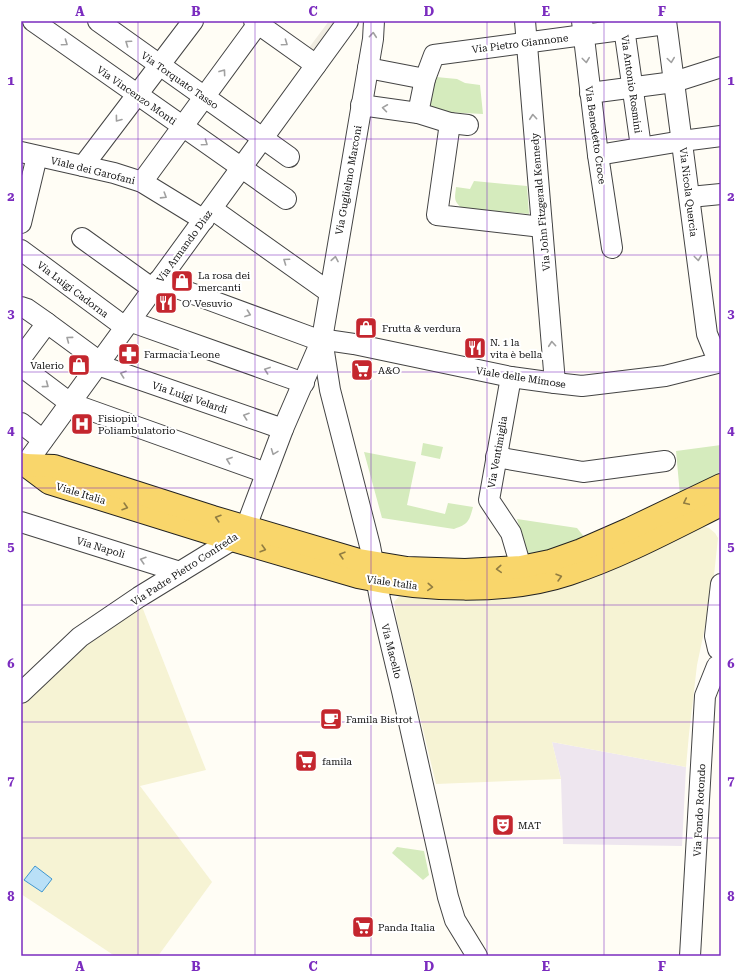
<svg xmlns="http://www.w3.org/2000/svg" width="742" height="977" viewBox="0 0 742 977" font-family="'Roboto Serif',serif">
  <rect width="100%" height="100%" fill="#fffdf5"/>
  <!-- industrial -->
  <polygon fill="#eee6ef" points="552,742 686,767 682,846 563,844 561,779"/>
  <!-- farmland -->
  <g fill="#f6f3d4">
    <polygon points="703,526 709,528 715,533 718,538 712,594 697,665 689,734 686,767 552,742 561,779 436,784 397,621 394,602 401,594 688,532"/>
    <polygon points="141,604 206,770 140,786 212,882 158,956 115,956 21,894 21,702 84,640"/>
  </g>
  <!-- green -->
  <g fill="#d5ebbd">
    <polygon points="436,77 457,79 465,83 480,85 483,114 426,111"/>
    <path d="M474 181 527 186 529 214 462 208C453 201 455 198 456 187L470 189Z"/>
    <polygon points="423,443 443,447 440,459 421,455"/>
    <path d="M721 445V470C712 482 693 488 680 495L676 451Z"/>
    <path d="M364 452 416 462 407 505 445 514 448 503 473 507C469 522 468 524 454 529L382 518Z"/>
    <polygon points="517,519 577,528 585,538 528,557"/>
    <polygon points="397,847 424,851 429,875 423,880 392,853"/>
  </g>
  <!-- plaza -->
  <polygon fill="#f1ede2" points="329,21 335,21 313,52 308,49"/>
  <!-- water -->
  <polygon fill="#b9e0f7" stroke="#3f96cf" points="35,866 52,879 42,892 24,880"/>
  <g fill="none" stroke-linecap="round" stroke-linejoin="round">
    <!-- minor casing -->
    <g stroke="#444" stroke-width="22">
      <g id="minor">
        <polyline points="33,21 286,199"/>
        <polyline points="98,21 289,157"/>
        <polyline points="254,21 316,65"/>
        <polyline points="525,21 555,383"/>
        <polyline points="582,21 598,155 612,248"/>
        <polyline points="623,21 641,147"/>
        <polyline points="666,21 707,334 714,351 721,359"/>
        <polyline points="368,68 425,79"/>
        <polyline points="590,93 674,82 721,67"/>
        <polyline points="361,105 418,113 450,123 468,125"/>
        <polyline points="418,113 425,79 434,55 666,24"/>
        <polyline points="450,123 437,215 542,227"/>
        <polyline points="21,152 114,173 142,182 204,220"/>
        <polyline points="598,155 682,141 721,136"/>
        <polyline points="83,166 193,21"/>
        <polyline points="142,182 260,21"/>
        <polyline points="690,197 721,194"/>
        <polyline points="212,209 329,292"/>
        <polyline points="21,223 37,156"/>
        <polyline points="82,238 153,289"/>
        <polyline points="21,250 125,327"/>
        <polyline points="158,281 313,338 354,344 511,377 555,383 582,386 665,376 721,362"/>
        <polyline points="21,307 27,309 47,323 100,362"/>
        <polyline points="129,321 304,383"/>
        <polyline points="322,339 330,390 370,546 380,599 402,691 448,897 455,920 477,956"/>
        <polyline points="21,358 47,323"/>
        <polyline points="98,365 283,429"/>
        <polyline points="21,366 70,403 266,473"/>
        <polyline points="511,377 489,500 511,533 521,567"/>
        <polyline points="21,423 43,440"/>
        <polyline points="496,457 583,472 665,461"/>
        <polyline points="25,465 348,21"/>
        <polyline points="21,522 180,572"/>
        <polyline points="718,649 715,636 721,584"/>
        <polyline points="21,693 80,637 139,597 232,540 246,527 283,429 322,339 373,39 374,21"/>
        <polyline points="690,956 705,696 717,666"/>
      </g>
    </g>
    <!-- major casing -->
    <g stroke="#222" stroke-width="24">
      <g id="major">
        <path d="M21 464 25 465 49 483 232 540 358 577C422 591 506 595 569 574 621 557 671 530 721 505"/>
        <polyline points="25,465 54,466 213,517 359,560 407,568 465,570 521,567 550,561 581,550 629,529 721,485"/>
      </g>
    </g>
    <!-- minor -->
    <use href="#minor" stroke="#fff" stroke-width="20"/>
    <!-- major -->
    <use href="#major" stroke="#f9d66b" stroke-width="22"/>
  </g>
  <!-- one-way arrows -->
  <defs><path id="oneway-chevron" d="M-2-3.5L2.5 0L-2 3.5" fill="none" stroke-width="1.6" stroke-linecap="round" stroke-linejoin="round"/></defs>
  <g stroke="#a0a0a0">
    <use href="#oneway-chevron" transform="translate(373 35) rotate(-85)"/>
    <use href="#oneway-chevron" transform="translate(65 43) rotate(35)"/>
    <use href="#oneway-chevron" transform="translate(128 43) rotate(-145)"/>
    <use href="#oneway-chevron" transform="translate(285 43) rotate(35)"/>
    <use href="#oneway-chevron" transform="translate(586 60) rotate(83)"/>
    <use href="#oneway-chevron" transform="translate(671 60) rotate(82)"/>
    <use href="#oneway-chevron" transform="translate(223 72) rotate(-54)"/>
    <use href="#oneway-chevron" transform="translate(385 108) rotate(-172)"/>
    <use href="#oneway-chevron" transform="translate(533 117) rotate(-95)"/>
    <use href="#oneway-chevron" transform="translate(118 119) rotate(127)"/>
    <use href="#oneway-chevron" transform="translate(205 143) rotate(35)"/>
    <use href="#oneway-chevron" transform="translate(164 196) rotate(32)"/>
    <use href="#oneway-chevron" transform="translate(698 258) rotate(83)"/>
    <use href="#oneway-chevron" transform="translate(335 259) rotate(-80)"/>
    <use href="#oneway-chevron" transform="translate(286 261) rotate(-145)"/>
    <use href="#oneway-chevron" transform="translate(248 314) rotate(20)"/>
    <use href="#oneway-chevron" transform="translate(69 339) rotate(-143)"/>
    <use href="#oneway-chevron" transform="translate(552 344) rotate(-95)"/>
    <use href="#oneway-chevron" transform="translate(267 370) rotate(-160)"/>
    <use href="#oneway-chevron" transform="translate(123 374) rotate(-161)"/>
    <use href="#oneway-chevron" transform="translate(46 385) rotate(37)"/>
    <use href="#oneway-chevron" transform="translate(246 416) rotate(-161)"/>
    <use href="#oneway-chevron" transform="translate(274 452) rotate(111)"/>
    <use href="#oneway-chevron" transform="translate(229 460) rotate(-160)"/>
    <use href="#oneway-chevron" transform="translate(143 560) rotate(-163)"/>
  </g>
  <g stroke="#917d42">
    <use href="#oneway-chevron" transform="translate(686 502) rotate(155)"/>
    <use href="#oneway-chevron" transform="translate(125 507) rotate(17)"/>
    <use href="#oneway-chevron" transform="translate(218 518) rotate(-163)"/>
    <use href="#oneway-chevron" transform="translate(263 549) rotate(16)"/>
    <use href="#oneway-chevron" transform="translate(342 555) rotate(-164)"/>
    <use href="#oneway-chevron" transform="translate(499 569) rotate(176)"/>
    <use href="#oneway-chevron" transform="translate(559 577) rotate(-16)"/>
    <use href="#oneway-chevron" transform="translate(430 587) rotate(4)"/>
  </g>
  <!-- grid -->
  <path fill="none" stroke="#7b2cbf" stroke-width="1" stroke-opacity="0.55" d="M138 21V956M255 21V956M371 21V956M487 21V956M604 21V956M21 139H721M21 255H721M21 372H721M21 488H721M21 605H721M21 722H721M21 838H721"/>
  <!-- icons -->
  <defs>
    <g id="shop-square" transform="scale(1.15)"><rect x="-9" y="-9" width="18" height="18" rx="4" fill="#c4262e" stroke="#fff"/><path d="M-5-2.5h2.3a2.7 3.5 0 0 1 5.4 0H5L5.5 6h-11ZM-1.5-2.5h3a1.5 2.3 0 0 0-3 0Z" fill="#fff"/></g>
    <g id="restaurant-square" transform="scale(1.15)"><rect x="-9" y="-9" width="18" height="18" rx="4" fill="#c4262e" stroke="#fff"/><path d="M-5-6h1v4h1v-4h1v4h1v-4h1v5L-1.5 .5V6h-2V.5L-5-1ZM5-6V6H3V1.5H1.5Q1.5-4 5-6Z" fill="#fff"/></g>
    <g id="pharmacy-square" transform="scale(1.15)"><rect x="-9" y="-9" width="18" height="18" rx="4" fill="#c4262e" stroke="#fff"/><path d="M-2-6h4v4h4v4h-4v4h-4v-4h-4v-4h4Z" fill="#fff"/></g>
    <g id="supermarket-square" transform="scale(1.15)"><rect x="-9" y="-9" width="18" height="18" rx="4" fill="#c4262e" stroke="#fff"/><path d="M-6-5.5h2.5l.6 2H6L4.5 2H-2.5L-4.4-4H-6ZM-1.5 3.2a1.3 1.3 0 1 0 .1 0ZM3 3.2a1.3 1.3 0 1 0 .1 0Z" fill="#fff"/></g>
    <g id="hospital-square" transform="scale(1.15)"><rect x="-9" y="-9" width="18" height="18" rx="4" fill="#c4262e" stroke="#fff"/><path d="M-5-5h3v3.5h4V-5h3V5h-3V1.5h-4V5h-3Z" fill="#fff"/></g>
    <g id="cafe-square" transform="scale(1.15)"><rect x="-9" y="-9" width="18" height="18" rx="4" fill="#c4262e" stroke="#fff"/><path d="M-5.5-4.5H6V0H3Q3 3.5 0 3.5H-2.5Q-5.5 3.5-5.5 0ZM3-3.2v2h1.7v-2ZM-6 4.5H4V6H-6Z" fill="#fff"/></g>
    <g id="theatre-square" transform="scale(1.15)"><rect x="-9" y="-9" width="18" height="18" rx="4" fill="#c4262e" stroke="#fff"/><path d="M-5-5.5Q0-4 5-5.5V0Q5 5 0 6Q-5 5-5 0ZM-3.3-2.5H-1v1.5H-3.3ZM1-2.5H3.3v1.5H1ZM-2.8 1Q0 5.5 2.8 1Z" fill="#fff"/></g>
  </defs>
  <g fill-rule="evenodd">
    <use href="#shop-square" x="182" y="281"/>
    <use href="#restaurant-square" x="166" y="303"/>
    <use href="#shop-square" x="366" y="328"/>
    <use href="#restaurant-square" x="475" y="348"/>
    <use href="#pharmacy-square" x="129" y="354"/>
    <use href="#shop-square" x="79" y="365"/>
    <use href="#supermarket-square" x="362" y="370"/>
    <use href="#hospital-square" x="82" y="424"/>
    <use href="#cafe-square" x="331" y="719"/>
    <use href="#supermarket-square" x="306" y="761"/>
    <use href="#theatre-square" x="503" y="825"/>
    <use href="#supermarket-square" x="363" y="927"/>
  </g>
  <g text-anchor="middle" stroke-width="4" stroke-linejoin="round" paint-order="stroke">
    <!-- street labels -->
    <g font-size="10" fill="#111" stroke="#fff">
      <text transform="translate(520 43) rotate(-7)" y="4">Via Pietro Giannone</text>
      <text transform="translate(180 80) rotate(35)" y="4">Via Torquato Tasso</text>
      <text transform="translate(632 84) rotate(82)" y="4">Via Antonio Rosmini</text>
      <text transform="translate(137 95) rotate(35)" y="4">Via Vincenzo Monti</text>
      <text transform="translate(596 135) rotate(82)" y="4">Via Benedetto Croce</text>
      <text transform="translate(93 170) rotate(14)" y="4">Viale dei Garofani</text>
      <text transform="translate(348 180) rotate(-80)" y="4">Via Guglielmo Marconi</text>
      <text transform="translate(689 192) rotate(83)" y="4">Via Nicola Quercia</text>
      <text transform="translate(540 202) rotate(-95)" y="4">Via John Fitzgerald Kennedy</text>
      <text transform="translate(184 246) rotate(-54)" y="4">Via Armando Diaz</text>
      <text transform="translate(73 289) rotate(37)" y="4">Via Luigi Cadorna</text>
      <text transform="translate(521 377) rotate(9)" y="4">Viale delle Mimose</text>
      <text transform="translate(190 397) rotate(19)" y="4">Via Luigi Velardi</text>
      <text transform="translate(497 452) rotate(-80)" y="4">Via Ventimiglia</text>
      <text transform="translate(81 493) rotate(17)" y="4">Viale Italia</text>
      <text transform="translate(101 547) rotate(17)" y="4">Via Napoli</text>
      <text transform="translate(184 569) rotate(-33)" y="4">Via Padre Pietro Confreda</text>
      <text transform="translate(392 582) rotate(8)" y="4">Viale Italia</text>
      <text transform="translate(392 651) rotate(76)" y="4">Via Macello</text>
      <text transform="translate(699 810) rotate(-87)" y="4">Via Fondo Rotondo</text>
    </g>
    <!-- poi labels -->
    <g font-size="10" fill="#111" stroke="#fff" text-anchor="start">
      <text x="198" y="279">La rosa dei<tspan x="198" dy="12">mercanti</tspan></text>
      <text x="182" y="307">O' Vesuvio</text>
      <text x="382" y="332">Frutta &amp; verdura</text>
      <text x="490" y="346">N. 1 la<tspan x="490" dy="12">vita è bella</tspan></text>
      <text x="144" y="358">Farmacia Leone</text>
      <text x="64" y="369" text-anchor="end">Valerio</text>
      <text x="378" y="374">A&amp;O</text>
      <text x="98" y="422">Fisiopiù<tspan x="98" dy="12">Poliambulatorio</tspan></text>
      <text x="346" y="723">Famila Bistrot</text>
      <text x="322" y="765">famila</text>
      <text x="518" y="829">MAT</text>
      <text x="378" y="931">Panda Italia</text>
    </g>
  </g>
  <!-- border -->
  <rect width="742" height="977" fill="none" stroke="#ffffff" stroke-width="44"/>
  <rect x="22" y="22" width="698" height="933" fill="none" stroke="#7b2cbf" stroke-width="1.5"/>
  <g font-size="13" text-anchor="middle" font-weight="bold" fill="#7b2cbf">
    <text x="80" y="16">A</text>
    <text x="196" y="16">B</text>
    <text x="313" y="16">C</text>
    <text x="429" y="16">D</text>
    <text x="546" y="16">E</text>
    <text x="662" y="16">F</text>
    <text x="11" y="85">1</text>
    <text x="731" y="85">1</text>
    <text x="11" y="201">2</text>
    <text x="731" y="201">2</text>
    <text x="11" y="318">3</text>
    <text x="731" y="318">3</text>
    <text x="11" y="435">4</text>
    <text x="731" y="435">4</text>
    <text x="11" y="551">5</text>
    <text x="731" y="551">5</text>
    <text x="11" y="668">6</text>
    <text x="731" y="668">6</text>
    <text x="11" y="785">7</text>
    <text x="731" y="785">7</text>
    <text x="11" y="901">8</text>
    <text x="731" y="901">8</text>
    <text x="80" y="971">A</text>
    <text x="196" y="971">B</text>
    <text x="313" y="971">C</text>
    <text x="429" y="971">D</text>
    <text x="546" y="971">E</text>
    <text x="662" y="971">F</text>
  </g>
</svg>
